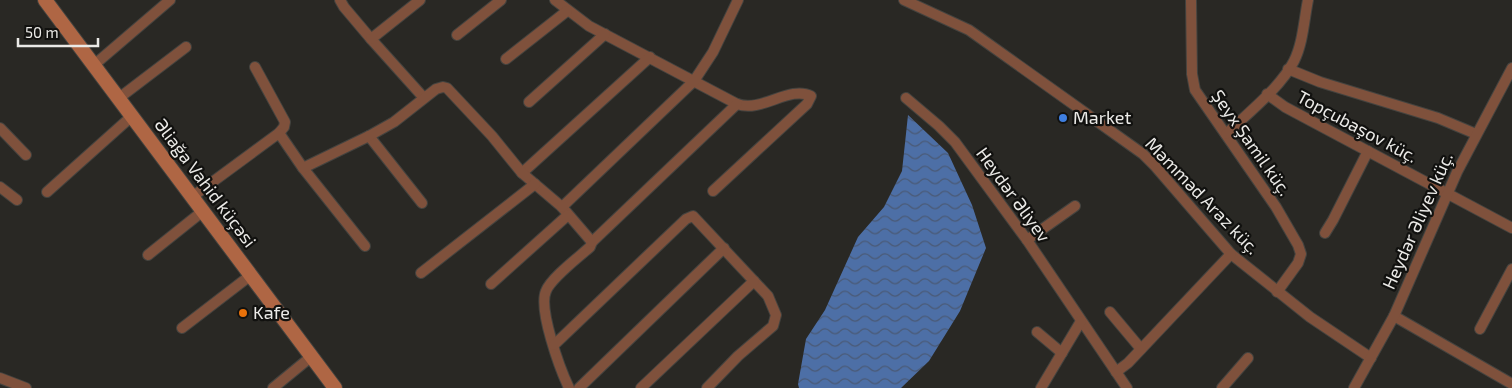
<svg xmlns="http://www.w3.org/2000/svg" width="1512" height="388" viewBox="0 0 1512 388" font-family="'Exo 2',sans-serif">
  <defs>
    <pattern id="water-waves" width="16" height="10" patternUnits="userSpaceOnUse" patternTransform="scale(1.25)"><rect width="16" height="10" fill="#4d6fa6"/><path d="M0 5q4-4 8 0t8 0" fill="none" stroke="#4a5a76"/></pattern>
  </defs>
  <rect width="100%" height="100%" fill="#292824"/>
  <!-- water -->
  <polygon fill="url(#water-waves)" points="908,115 948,153 972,205 986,248 960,311 929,361 901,388 799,388 798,384 806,339 825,310 858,237 884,207 902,171"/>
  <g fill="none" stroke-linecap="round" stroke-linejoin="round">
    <!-- minor casing -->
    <g stroke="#44433f" stroke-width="12">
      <g id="minor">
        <polyline points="340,0 344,7 371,39 424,98"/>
        <path d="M555 0 589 26 737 104C762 113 789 85 811 96L807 104 713 191"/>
        <polyline points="904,0 969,30 1143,154 1155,166 1231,254 1310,317 1371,358"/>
        <polyline points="1191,0 1192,74 1195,90 1276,207 1298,245 1301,254 1298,263 1277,292"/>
        <polyline points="457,35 501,0"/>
        <polyline points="371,39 420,0"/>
        <polyline points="506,59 567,11"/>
        <polyline points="94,65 170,0"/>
        <polyline points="255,67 285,122 284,127 279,133"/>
        <polyline points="1288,69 1320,82 1438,118 1476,134"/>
        <polyline points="1267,94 1285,107 1512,228"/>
        <polyline points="119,98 186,47"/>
        <polyline points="906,98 939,126 955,142 1027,240 1127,388"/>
        <polyline points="529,102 605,34"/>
        <polyline points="0,128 26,155"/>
        <path d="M1226 134C1247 114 1281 87 1294 61 1303 43 1304 20 1308 0"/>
        <polyline points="369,136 422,203"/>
        <polyline points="303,168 365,246"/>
        <polyline points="522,173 650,57"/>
        <polyline points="0,187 17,200"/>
        <polyline points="47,192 132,116"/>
        <path d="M192 197 279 133 303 168 369 136 394 122 436 89 443 87 447 88 492 136 522 173 562 207 592 242 590 247C579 257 551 278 546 291 538 309 560 369 569 388"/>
        <polyline points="562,207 694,81 713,52 738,0"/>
        <polyline points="1325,233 1333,220 1368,151"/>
        <polyline points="1027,240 1075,206"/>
        <polyline points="592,242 737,104"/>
        <polyline points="148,255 203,211"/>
        <polyline points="421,273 535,184"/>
        <polyline points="491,284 568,215"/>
        <polyline points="1110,312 1141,349"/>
        <polyline points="1394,316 1512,384"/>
        <polyline points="182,328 251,275"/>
        <polyline points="1480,329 1512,269"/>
        <polyline points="1037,332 1062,353"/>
        <polyline points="554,345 686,219 693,216 768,296 776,315 773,326 738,356 707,388"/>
        <polyline points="1116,372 1128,363 1231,254"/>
        <polyline points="0,378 26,388"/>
        <polyline points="273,388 312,356"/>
        <polyline points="579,388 724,248"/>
        <polyline points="641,388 754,281"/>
        <polyline points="1041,388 1081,321"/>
        <polyline points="1222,388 1248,358"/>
        <polyline points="1354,388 1394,316 1457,172 1512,68"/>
      </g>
    </g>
    <!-- secondary casing -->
    <g stroke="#44433f" stroke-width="16">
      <polyline id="secondary" points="45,0 335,388"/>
    </g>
    <!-- minor -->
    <use href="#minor" stroke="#7f513c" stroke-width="10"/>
    <!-- secondary -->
    <use href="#secondary" stroke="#af6644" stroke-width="14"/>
  </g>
  <!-- markers -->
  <circle fill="#3f7fe0" stroke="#11110f" stroke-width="2" cx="1063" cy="118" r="5"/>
  <circle fill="#e8710a" stroke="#11110f" stroke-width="2" cx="243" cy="313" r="5"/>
  <g text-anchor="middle" stroke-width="4.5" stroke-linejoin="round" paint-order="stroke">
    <!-- poi labels -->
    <g font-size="18" fill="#ebeae7" stroke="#11110f" text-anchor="start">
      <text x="1073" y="124">Market</text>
      <text x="253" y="319">Kafe</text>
    </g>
    <!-- street labels -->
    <g font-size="18" fill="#ebeae7" stroke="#11110f">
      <text transform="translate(1357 127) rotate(28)" y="6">Topçubaşov küç.</text>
      <text transform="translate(1251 143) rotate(55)" y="6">Şeyx Şamil küç.</text>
      <text transform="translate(205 183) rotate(53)" y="6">Əliağa Vahid küçəsi</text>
      <text transform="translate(1013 195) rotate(54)" y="6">Heydər Əliyev</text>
      <text transform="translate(1202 196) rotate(46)" y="6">Məmməd Araz küç.</text>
      <text transform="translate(1418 221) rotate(-66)" y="6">Heydər Əliyev küç.</text>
    </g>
  </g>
  <!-- scale -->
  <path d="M18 38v8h80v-8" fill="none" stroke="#ebeae7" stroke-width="2.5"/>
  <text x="25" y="38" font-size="15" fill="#ebeae7" stroke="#11110f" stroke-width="4" paint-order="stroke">50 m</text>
</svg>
